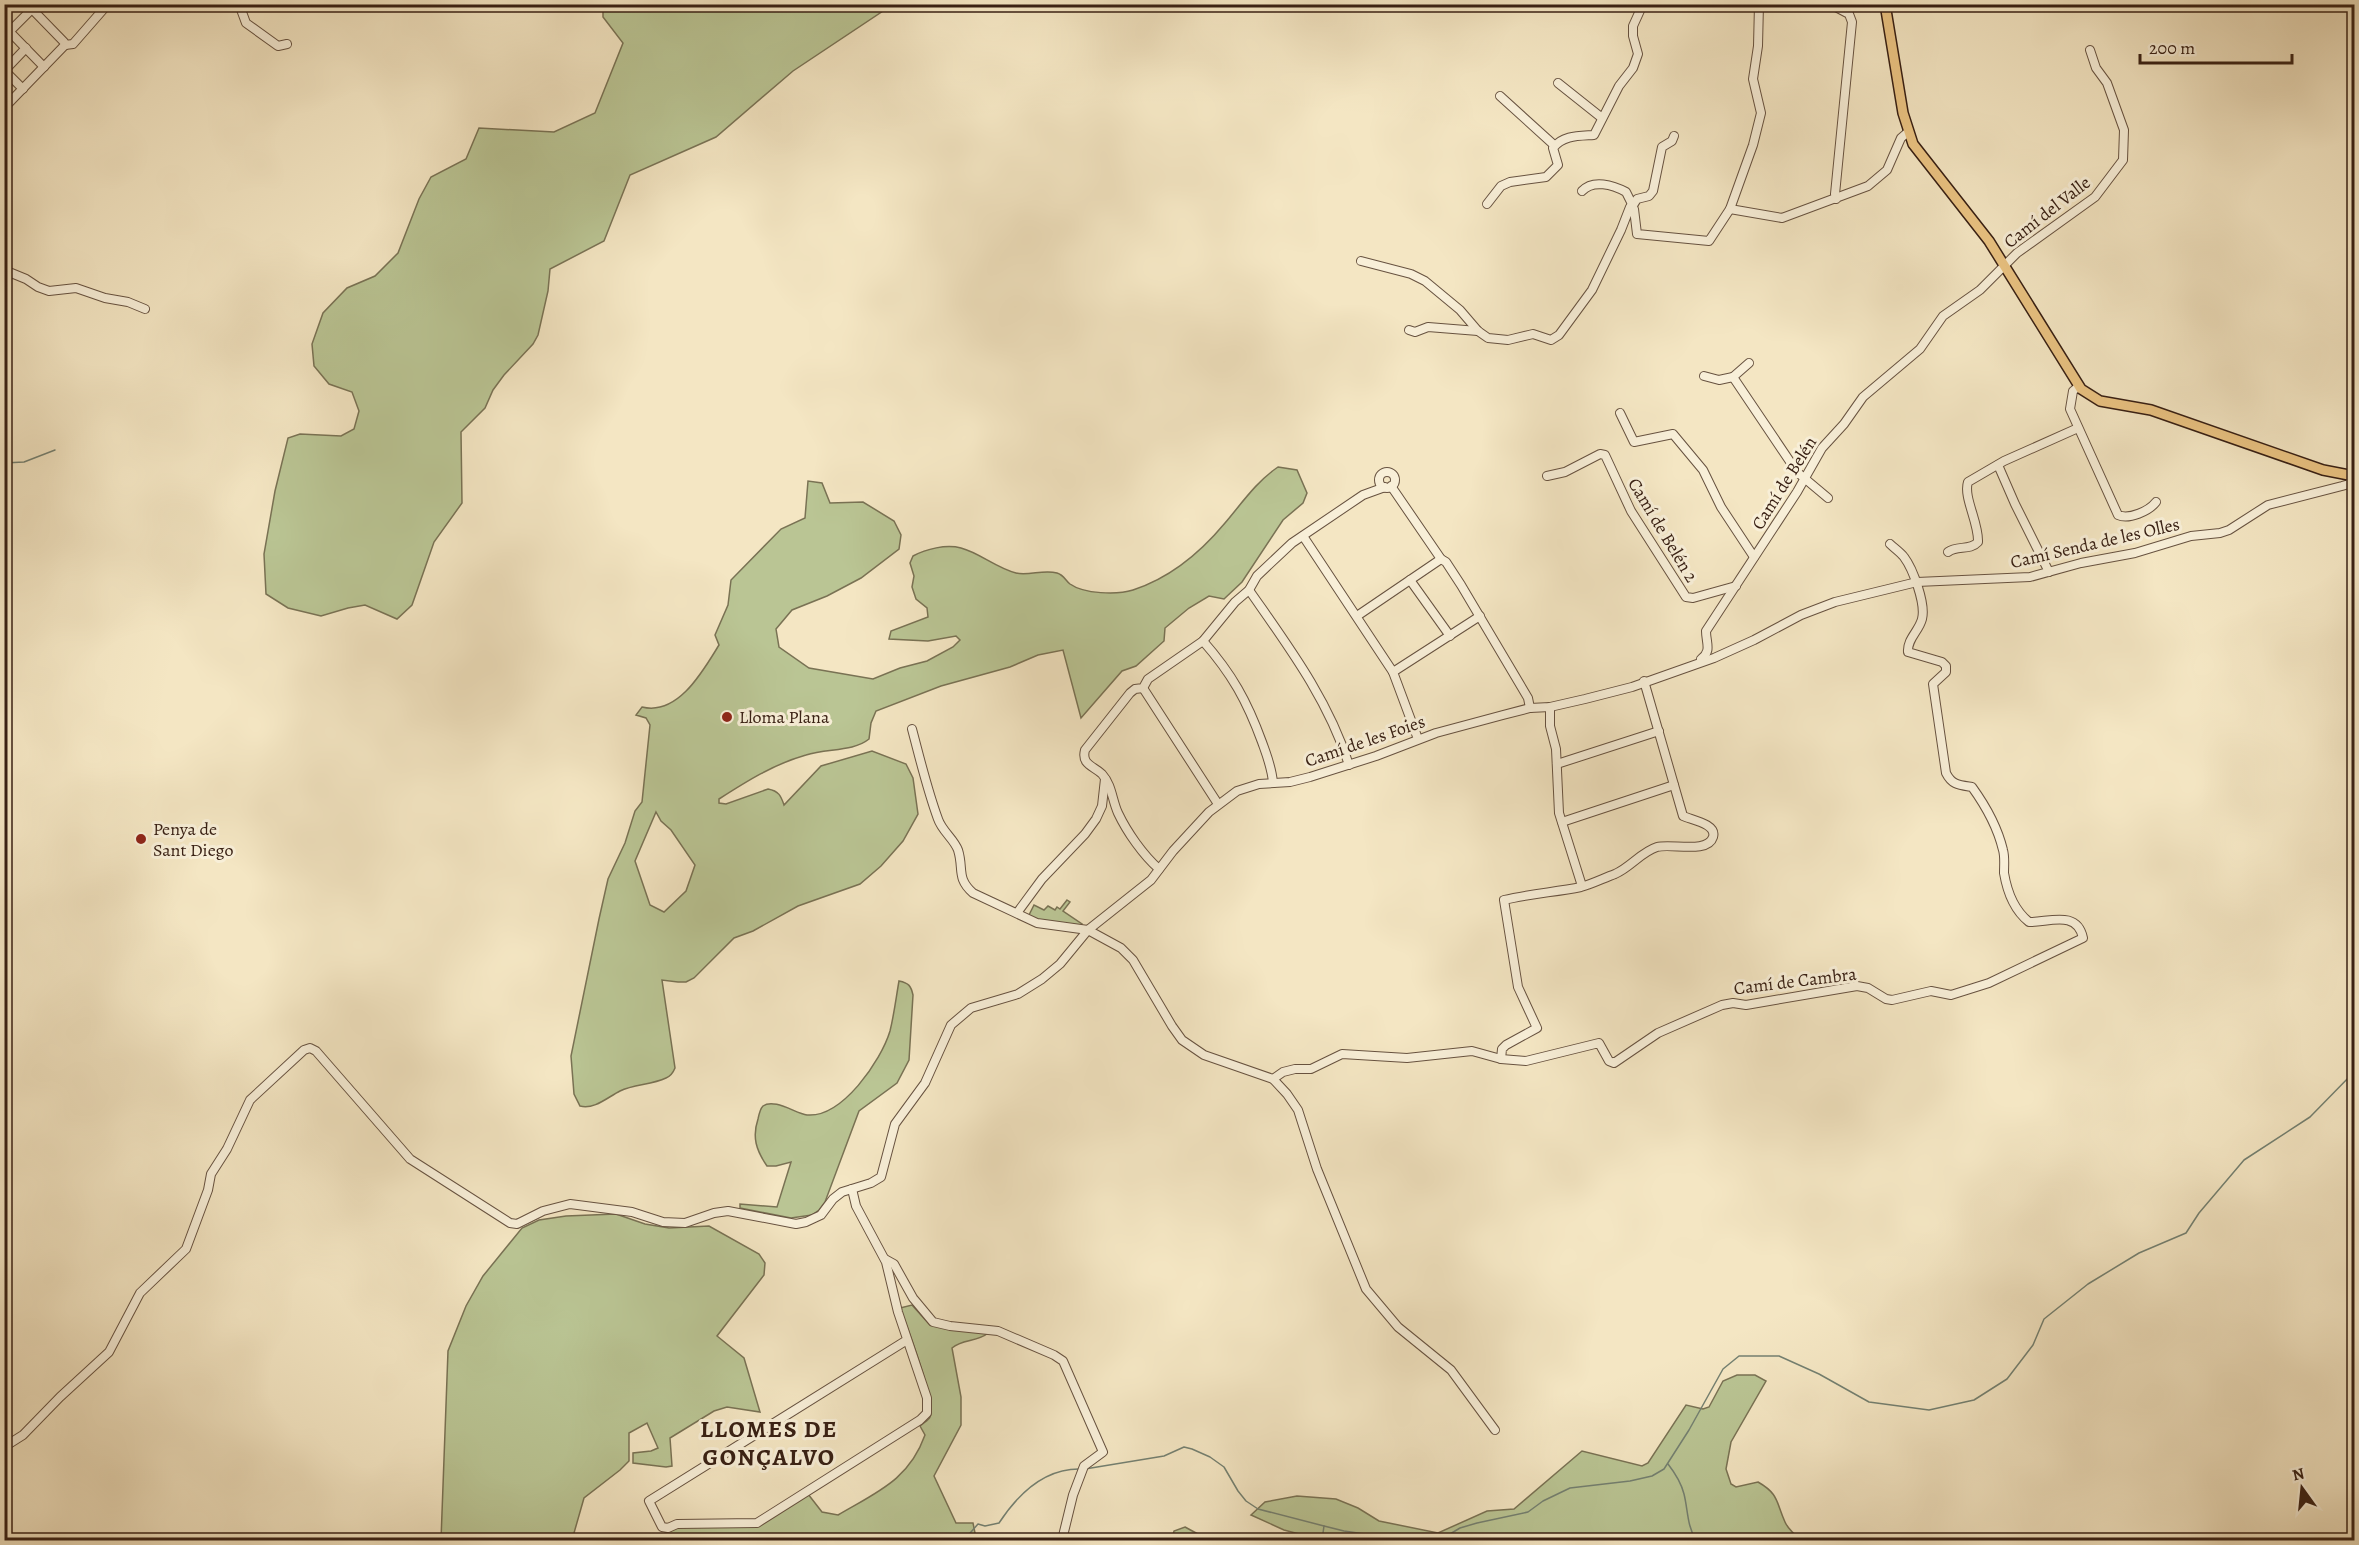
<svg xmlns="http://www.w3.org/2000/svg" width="2359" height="1545" viewBox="0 0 2359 1545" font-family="Alegreya,serif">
  <rect width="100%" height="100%" fill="#f4e6c3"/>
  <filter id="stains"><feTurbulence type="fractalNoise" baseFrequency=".00333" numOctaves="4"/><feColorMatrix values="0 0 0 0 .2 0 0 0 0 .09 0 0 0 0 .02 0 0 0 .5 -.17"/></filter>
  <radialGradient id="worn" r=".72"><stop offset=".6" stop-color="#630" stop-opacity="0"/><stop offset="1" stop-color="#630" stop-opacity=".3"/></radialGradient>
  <!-- green -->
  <g fill="#bac594" stroke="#797254" stroke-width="1.5" fill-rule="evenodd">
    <polygon points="603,5 892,5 793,71 716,137 630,175 604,241 550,269 548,291 538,335 533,344 504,375 493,390 485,408 461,432 462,503 434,542 412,605 397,619 365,605 348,608 321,616 288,608 266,594 264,554 275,491 288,438 300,434 341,436 354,429 359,411 352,392 329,384 314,366 312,344 323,313 347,288 375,276 398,253 419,199 431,177 466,159 479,128 554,132 595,113 623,43 603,17"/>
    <path d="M1278 467 1297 470 1307 493 1303 503 1283 520 1242 582 1224 599 1209 596 1189 608 1165 628 1164 641 1136 666 1122 671 1081 718 1063 650 1038 655 1010 667 941 686 876 711 871 723 869 739C853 752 827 748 806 755 774 764 747 781 719 799V803L726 804 768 789C779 791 781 796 784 805L821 766 872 751 906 764 913 778 918 814 903 841 881 866 860 884 798 906 753 931 734 938 694 978 686 982H678L662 980 675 1068C673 1073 671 1076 666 1078 651 1085 634 1084 620 1091 608 1097 594 1110 580 1106L574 1094 571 1056 599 919 608 879 625 843 635 811 642 802 650 725 646 718 636 715 642 707C678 716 703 671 719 645L715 635 728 605 731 580 781 529 805 518 808 481 822 483 830 503 863 502 894 521 901 535 899 549 861 578 827 596 792 610 776 629 779 647 809 668 873 679 900 668 927 661 953 647 960 640 956 636 928 641 889 639 891 631 928 617 927 608 916 599 912 587 914 576 910 563 913 556C926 549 946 544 961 548 980 553 996 568 1016 573 1029 576 1044 569 1057 573 1064 575 1065 580 1070 584 1084 594 1117 595 1133 590 1170 578 1200 553 1225 523 1242 503 1256 482 1278 467ZM656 812 661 821 671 830 695 865 686 891 664 912 650 905 635 861Z"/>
    <polygon points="1067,900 1070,902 1063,911 1082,924 1080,927 1041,922 1028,917 1034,905 1044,910 1048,906 1055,910 1057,907 1060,909"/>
    <path d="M899 981C909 983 911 986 913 995L909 1060 897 1083 859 1111 825 1202 819 1210 812 1215 791 1218 740 1208V1204L777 1207 791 1162 776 1166H767C756 1150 752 1137 758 1119 759 1114 760 1109 763 1106 774 1098 795 1113 807 1115 842 1118 881 1061 890 1031 894 1015 896 998 899 981Z"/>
    <polygon points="616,1214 645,1224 669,1228 709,1226 759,1254 765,1263 764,1275 717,1336 744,1358 760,1412 727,1407 714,1411 670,1438 672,1466 666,1467 633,1463 633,1453 651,1451 658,1448 647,1423 629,1433 629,1461 620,1470 584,1498 572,1540 441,1540 448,1351 466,1306 483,1276 522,1228 539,1220 566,1216"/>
    <path d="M912 1305 930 1325 988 1333C978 1342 962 1339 952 1348L961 1397V1425L934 1476 956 1523H973L976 1538 974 1540H654L673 1528 684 1527H752L760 1525 808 1494 822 1512 838 1515C877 1492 909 1480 925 1435L920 1426C923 1423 929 1420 930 1417 937 1405 906 1324 900 1308Z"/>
    <path d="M1737 1375H1755L1766 1381 1731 1442 1726 1469 1731 1484 1736 1487 1758 1482C1779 1494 1776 1502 1785 1522 1788 1529 1795 1535 1801 1540H1308L1307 1536 1284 1530 1251 1515 1265 1502 1297 1496 1336 1499 1358 1508 1379 1521 1438 1533 1487 1511 1514 1509 1582 1451 1642 1466 1648 1463 1686 1405 1703 1409 1709 1407 1723 1381Z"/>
    <polygon points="1185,1527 1209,1540 1172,1539 1174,1531"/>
  </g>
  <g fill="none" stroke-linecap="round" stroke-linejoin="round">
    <!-- stream -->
    <g stroke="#748071" stroke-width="1.5">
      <polyline points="4,463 24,462 55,450"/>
      <path d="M1668 1464C1675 1473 1681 1482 1684 1494 1688 1510 1687 1526 1696 1540"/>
      <polyline points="1085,1469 1164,1456 1184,1447 1192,1449 1210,1457 1224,1467 1238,1491 1246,1501 1258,1509 1324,1526"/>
      <path d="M964 1540 978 1524 985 1526 999 1523C1018 1494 1045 1468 1081 1469"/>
      <polyline points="1322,1540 1324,1526 1344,1531 1406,1540"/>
      <polyline points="1440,1540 1460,1528 1477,1523 1528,1512 1543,1501 1570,1488 1630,1481 1652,1476 1664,1469 1689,1430 1723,1369 1739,1356 1779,1356 1819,1374 1869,1402 1929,1410 1974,1400 2007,1379 2033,1345 2044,1319 2088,1284 2139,1253 2186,1233 2199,1213 2244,1160 2310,1117 2354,1072"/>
    </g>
    <!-- minor casing -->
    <g stroke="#675240" stroke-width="10">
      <g id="minor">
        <polyline points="27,4 64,42 65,45"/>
        <polyline points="239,4 246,23 278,46 287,44"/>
        <polyline points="1830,4 1849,14 1852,22 1835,194 1836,199"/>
        <polyline points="4,26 44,67"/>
        <polyline points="4,37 32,9"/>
        <polyline points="65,45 73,44 108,4"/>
        <polyline points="4,70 23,89"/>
        <polyline points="5,70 26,48"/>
        <polyline points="1558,83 1602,118"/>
        <polyline points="1500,96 1554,145"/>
        <polyline points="4,108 65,45"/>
        <path d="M1582 191C1593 179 1613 185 1626 192L1632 204"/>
        <path d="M1487 204 1501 186 1510 182 1546 177 1558 165 1553 148C1563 135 1579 136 1594 135L1619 86 1633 68 1638 54 1633 36V26L1643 4"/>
        <polyline points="1632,207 1637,199 1649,196 1653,191 1662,147 1672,141 1674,136"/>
        <polyline points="1730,209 1782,218 1868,186 1887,170 1901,138 1908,132"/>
        <polyline points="1361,261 1411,274 1425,281 1460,310 1478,331 1488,338 1508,340 1533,334 1551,340 1559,335 1592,290 1621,230 1630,207 1634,209 1637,234 1709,241 1730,209 1753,145 1761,113 1753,79 1758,46 1759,4"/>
        <polyline points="4,270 26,279 38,287 49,291 76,288 105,298 128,302 145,309"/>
        <polyline points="1409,330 1415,332 1428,327 1478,331"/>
        <polyline points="1749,363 1733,377 1797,472 1828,498"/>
        <polyline points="1704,376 1719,380 1733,377"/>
        <path d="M2079 386 2073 391 2070 409 2118 515C2129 520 2149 511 2156 502"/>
        <polyline points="1620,413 1634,442 1673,434 1703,470 1721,507 1754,557"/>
        <polyline points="1998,465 2015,504 2049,572"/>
        <circle cx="1387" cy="480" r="8"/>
        <polyline points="1547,476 1565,472 1600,454 1605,455 1631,511 1686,597 1693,598 1736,586"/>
        <polyline points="1391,486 1441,559 1446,562 1461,585 1528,698 1530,708"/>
        <polyline points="1303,536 1393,672 1418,739"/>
        <path d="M1948 552C1957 545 1970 551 1978 542 1979 523 1963 497 1968 482L2004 461 2078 428"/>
        <polyline points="1410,580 1450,636"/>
        <path d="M1249 590C1288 646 1328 699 1349 765"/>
        <polyline points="1357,616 1441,559"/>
        <path d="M1203 641C1232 674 1247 701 1262 742 1267 756 1272 768 1273 783"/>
        <path d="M1701 659C1712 651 1706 643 1706 631L1797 492 1822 448 1844 424 1863 397 1920 349 1943 316 1980 290 2017 253 2095 197 2123 160 2124 130 2107 83 2096 68 2090 50"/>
        <polyline points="1393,672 1480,616"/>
        <polyline points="1143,688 1218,804"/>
        <polyline points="1550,707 1550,726 1556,749 1559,813 1582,886"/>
        <path d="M912 729C920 759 927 789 938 819 942 831 954 839 958 850 964 869 956 878 973 893L1037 923 1088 930 1121 948 1133 960 1172 1026 1182 1040 1204 1055 1273 1079 1287 1094 1298 1110 1317 1169 1366 1289 1398 1327 1451 1370 1495 1430"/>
        <polyline points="1557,764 1659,731"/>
        <polyline points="1562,822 1674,785"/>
        <path d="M1159 869C1143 855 1127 832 1118 813 1112 800 1112 785 1102 774 1094 766 1081 765 1085 750L1130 693 1135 689 1143 688 1148 679 1203 641 1235 602 1249 590 1257 576 1292 543 1363 495 1385 487"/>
        <polyline points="1017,913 1042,879 1085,834 1096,819 1102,806 1105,779"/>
        <path d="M1501 1059 1502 1049 1506 1045 1537 1028 1518 987 1504 900C1529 894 1556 892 1581 887 1592 884 1604 878 1615 874 1631 867 1641 852 1657 847 1671 843 1708 854 1713 837 1717 824 1692 820 1683 816L1644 681"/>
        <path d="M1273 1079 1283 1072 1295 1069H1311L1342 1054 1407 1058 1472 1051 1501 1059 1526 1061 1599 1043 1609 1061 1614 1063 1658 1033 1722 1005 1733 1003 1746 1005 1857 986 1868 988 1886 999 1892 1000 1931 991 1951 995 1989 983 2083 938C2077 909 2047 923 2029 922 2014 910 2007 891 2004 873 2004 865 2005 857 2003 850 1998 829 1985 805 1972 787 1959 785 1952 785 1946 773L1933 684 1946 672V666L1942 662 1908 652C1907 639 1919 631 1922 619 1926 604 1913 569 1904 557 1900 552 1894 548 1890 544"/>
        <polyline points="852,1189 856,1206 886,1262 898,1312 927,1398 927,1413 920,1420 757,1523 677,1524 668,1528 662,1527 649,1501 907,1340"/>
        <polyline points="885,1259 894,1264 913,1298 933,1322 950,1326 998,1331 1054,1355 1063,1361 1103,1452 1084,1466 1073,1495 1062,1540"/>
        <polyline points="4,1447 23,1435 60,1397 109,1352 140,1293 186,1249 208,1190 211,1174 227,1149 250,1100 304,1050 310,1048 316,1051 410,1159 510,1223 517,1224 543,1211 570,1204 632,1212 663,1222 685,1223 714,1213 728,1211 796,1224 806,1222 821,1215 833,1199 842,1192 871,1183 881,1177 895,1124 925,1083 951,1025 971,1008 1018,994 1042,979 1060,964 1088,930 1151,880 1173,851 1209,812 1237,791 1259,784 1290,782 1310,777 1376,756 1436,733 1503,715 1530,708 1550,707 1585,699 1632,687 1714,658 1754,640 1801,615 1835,602 1917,582 2030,577 2081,563 2135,553 2191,536 2220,533 2229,530 2268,505 2342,486 2349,484 2354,476"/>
      </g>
    </g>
    <!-- major casing -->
    <g stroke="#382014" stroke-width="12">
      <polyline id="major" points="1885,4 1903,113 1913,144 1989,241 2081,389 2100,401 2151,410 2323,470 2354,476"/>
    </g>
    <!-- minor -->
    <use href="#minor" stroke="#f8efd8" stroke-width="8"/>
    <!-- major -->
    <use href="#major" stroke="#eac382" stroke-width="9"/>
  </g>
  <!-- markers -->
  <g fill="#8f2418" stroke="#f8efd8" stroke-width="2">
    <circle cx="727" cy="717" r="6"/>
    <circle cx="141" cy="839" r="6"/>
  </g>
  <g text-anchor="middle" stroke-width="6" stroke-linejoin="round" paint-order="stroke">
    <!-- street labels -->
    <g font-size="18" fill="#382014" stroke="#f8efd8">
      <text transform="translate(2047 212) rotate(-38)" y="6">Camí del Valle</text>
      <text transform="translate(1784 483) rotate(-58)" y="6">Camí de Belén</text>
      <text transform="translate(1663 530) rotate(59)" y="6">Camí de Belén 2</text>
      <text transform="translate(2095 543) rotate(-13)" y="6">Camí Senda de les Olles</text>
      <text transform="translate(1365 741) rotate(-19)" y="6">Camí de les Foies</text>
      <text transform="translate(1795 981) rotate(-7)" y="6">Camí de Cambra</text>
    </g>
    <!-- poi labels -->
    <g font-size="18" fill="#382014" stroke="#f8efd8" text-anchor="start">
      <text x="739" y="723">Lloma Plana</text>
      <text x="153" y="835">Penya de<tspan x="153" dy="21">Sant Diego</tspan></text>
    </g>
    <!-- district labels -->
    <g font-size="24" font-weight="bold" letter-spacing="1.5" fill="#382014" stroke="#f8efd8">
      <text x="769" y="1437">LLOMES DE<tspan x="769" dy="28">GONÇALVO</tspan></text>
    </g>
  </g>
  <!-- margin -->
  <rect width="2359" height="1545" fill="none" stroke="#f4e6c3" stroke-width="24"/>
  <rect x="6" y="6" width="2347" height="1533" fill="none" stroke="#382014" stroke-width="3"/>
  <rect x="12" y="12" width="2335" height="1521" fill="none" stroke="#382014" stroke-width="1.5"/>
  <!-- north arrow -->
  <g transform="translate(2302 1488) rotate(345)" stroke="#f8efd8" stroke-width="4.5" paint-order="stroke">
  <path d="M0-4.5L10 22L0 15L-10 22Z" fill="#382014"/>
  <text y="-9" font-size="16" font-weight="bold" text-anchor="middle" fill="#382014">N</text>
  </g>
  <!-- scale -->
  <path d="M2140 54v9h152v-9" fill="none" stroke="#382014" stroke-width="3"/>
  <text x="2149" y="54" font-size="18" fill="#382014" stroke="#f8efd8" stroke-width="4.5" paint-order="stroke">200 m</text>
  <rect width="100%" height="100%" filter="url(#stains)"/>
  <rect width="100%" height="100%" fill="url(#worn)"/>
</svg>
